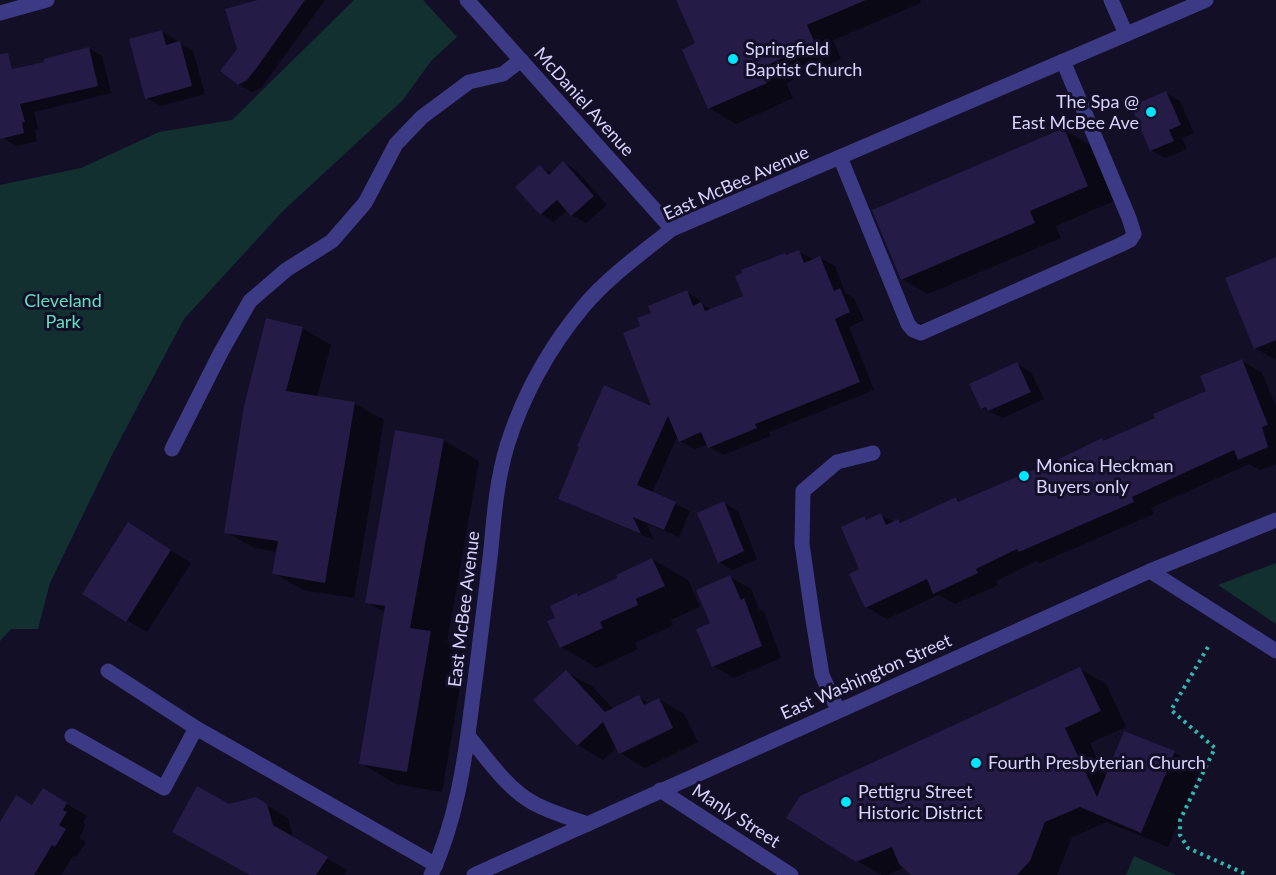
<svg xmlns="http://www.w3.org/2000/svg" width="1276" height="875" viewBox="0 0 1276 875" font-family="Lato,sans-serif">
  <rect width="100%" height="100%" fill="#130f26"/>
  <!-- green -->
  <g fill="#12302f">
    <polygon points="354,0 423,0 457,37 431,61 403,100 283,211 184,319 113,453 50,583 38,629 11,629 0,641 0,185 81,168 159,132 232,120"/>
    <polygon points="1276,563 1276,624 1218,585"/>
    <polygon points="1134,856 1176,875 1126,875"/>
  </g>
  <!-- shadow -->
  <g fill="#0007">
    <polygon points="260,0 325,0 261,88 252,92 238,84 238,49"/>
    <polygon points="677,0 920,0 921,3 833,40 841,59 786,83 793,98 736,124 709,108 697,44"/>
    <polygon points="162,32 176,40 177,44 179,43 193,51 205,94 160,106 146,98"/>
    <polygon points="89,48 102,56 111,93 34,112 38,129 35,130 37,141 16,146 3,138 0,134 0,74 46,63"/>
    <polygon points="1166,93 1180,101 1194,133 1182,138 1187,149 1165,158 1151,150"/>
    <polygon points="1064,130 1090,145 1114,201 1056,226 1061,238 928,294 902,279"/>
    <polygon points="564,163 577,171 607,205 586,223 572,215 567,210 554,222 541,214 541,167 552,173"/>
    <polygon points="799,252 814,260 820,258 835,266 845,293 854,298 864,320 849,327 874,390 769,432 770,436 724,455 709,447 708,444 695,449 680,441 678,435 652,493 690,511 679,537 646,523 654,540 574,506 560,498 654,408 642,327 652,314 687,292 701,301 703,305 712,310 745,297 788,256"/>
    <polygon points="1276,259 1276,360 1255,348"/>
    <polygon points="302,328 331,345 317,397 355,404 384,420 354,598 303,590 274,573 277,552 255,548 226,532"/>
    <polygon points="1242,361 1262,373 1276,407 1276,464 1260,470 1249,464 1151,508 1154,514 1040,563 1036,561 996,581 998,585 955,604 938,595 887,619 866,607 861,570 865,518 869,520 881,515 895,522 898,521 903,523 956,499 962,502 1059,460 1102,440 1105,442 1157,418 1208,392"/>
    <polygon points="1017,364 1031,372 1044,399 1003,418 982,408"/>
    <polygon points="443,440 479,461 447,642 466,653 442,792 396,784 360,763 386,613 367,602"/>
    <polygon points="724,503 738,511 757,559 733,570 719,562"/>
    <polygon points="149,536 191,563 147,632 127,620"/>
    <polygon points="652,559 688,580 700,607 671,620 673,625 635,643 638,649 597,668 561,647 557,618 577,595 580,597 619,579"/>
    <polygon points="730,577 751,589 759,609 764,612 781,658 734,678 713,666 712,624"/>
    <polygon points="1080,669 1106,684 1126,727 1090,743 1106,778 1124,733 1175,753 1201,768 1168,847 1107,822 1072,837 1057,875 913,875 905,867 887,875 882,875 857,861"/>
    <polygon points="566,672 592,686 613,709 639,697 650,704 659,699 684,714 698,742 645,768 620,753 617,747 603,760 578,745"/>
    <polygon points="43,790 87,816 83,822 86,825 79,838 86,842 76,857 73,856 61,875 0,875 0,843 32,807"/>
    <polygon points="256,799 288,818 293,838 347,870 344,875 252,875 229,806"/>
  </g>
  <!-- building -->
  <g fill="#241b47">
    <polygon points="258,0 305,0 258,66 247,80 238,85 220,71 237,49 225,9"/>
    <polygon points="676,0 866,0 807,25 815,43 761,68 767,83 708,109 682,50 695,43"/>
    <polygon points="162,30 166,45 180,41 192,86 145,99 129,39"/>
    <polygon points="89,47 98,86 20,104 25,122 22,122 24,133 0,139 0,54 8,53 12,69 44,62 44,59"/>
    <polygon points="1166,91 1181,125 1169,130 1174,141 1150,151 1131,106"/>
    <polygon points="1064,128 1088,186 1030,211 1035,223 901,280 872,210"/>
    <polygon points="563,161 594,196 571,216 557,200 540,215 515,187 540,165 549,175"/>
    <polygon points="799,250 804,263 820,256 834,291 840,288 850,312 835,319 860,382 755,424 757,428 708,448 701,432 679,442 668,416 637,485 676,502 664,530 633,517 641,534 558,499 579,447 577,446 604,385 651,406 623,333 640,326 637,318 651,313 648,306 687,290 693,306 701,302 705,311 743,296 735,276 742,273 741,270 785,253 786,255"/>
    <polygon points="1276,257 1276,340 1254,349 1225,278"/>
    <polygon points="266,318 303,327 286,391 355,402 325,583 272,574 278,541 224,533 244,406"/>
    <polygon points="1242,359 1268,425 1262,427 1268,447 1238,460 1234,450 1132,497 1134,502 1019,552 1017,549 976,569 978,573 933,594 927,579 865,608 849,574 859,569 841,527 865,516 866,520 881,513 886,525 898,519 900,523 956,497 958,502 1059,459 1102,438 1103,441 1155,418 1153,414 1206,391 1200,376"/>
    <polygon points="1017,362 1031,392 988,411 986,407 981,409 969,384"/>
    <polygon points="395,430 444,439 410,628 431,631 407,772 359,764 385,606 365,603"/>
    <polygon points="724,501 744,551 718,563 697,513"/>
    <polygon points="128,522 171,550 126,622 82,594"/>
    <polygon points="652,558 665,586 636,599 638,605 600,622 603,628 560,648 547,621 555,618 550,606 577,593 578,596 617,578 616,575"/>
    <polygon points="730,575 741,600 744,598 762,646 712,667 696,629 710,623 696,590"/>
    <polygon points="1080,667 1101,711 1065,728 1097,797 1124,731 1175,751 1141,833 1080,807 1045,822 1030,861 1017,875 911,875 899,864 892,847 856,862 786,818 800,796"/>
    <polygon points="566,670 605,712 639,695 644,705 659,698 673,728 619,754 603,722 577,746 533,700"/>
    <polygon points="197,786 229,804 256,797 267,804 273,825 328,857 316,875 250,875 172,832"/>
    <polygon points="43,788 67,803 63,810 67,812 59,825 66,829 55,847 52,845 34,875 0,875 0,822 16,795 32,805"/>
  </g>
  <g fill="none" stroke-linecap="round" stroke-linejoin="round">
    <!-- path -->
    <polyline stroke="#2fb8b0" stroke-width="4" stroke-dasharray="3 4.5" stroke-linecap="butt" points="1208,647 1171,710 1215,748 1180,820 1180,835 1188,848 1248,875"/>
    <!-- minor -->
    <g stroke="#3d3a85" stroke-width="15">
      <polyline points="467,0 672,229"/>
      <polyline points="1111,0 1126,34"/>
      <polyline points="0,13 47,0"/>
      <polyline points="840,157 908,324 913,330 921,333 930,329 1120,245 1130,240 1134,234 1129,218 1063,61"/>
      <polyline points="172,449 221,352 250,301 286,270 332,241 365,203 396,144 422,117 469,82 503,74 521,60"/>
      <polyline points="1150,571 1276,651"/>
      <polyline points="108,671 196,728 436,865"/>
      <polyline points="838,710 822,675 813,620 802,544 803,491 837,462 873,453"/>
      <polyline points="72,736 164,788 196,728"/>
      <path d="M468 736C487 758 505 786 530 801 548 812 568 817 588 824"/>
      <polyline points="660,790 791,875"/>
      <path d="M431 875C456 822 465 761 472 703 479 652 485 600 491 549 494 515 497 479 507 446 523 395 549 348 583 307 608 277 642 253 672 229L1206 0"/>
      <polyline points="474,875 1150,571 1276,520"/>
    </g>
  </g>
  <!-- markers -->
  <g fill="#00e5ff" stroke="#130f26" stroke-width="2">
    <circle cx="733" cy="59" r="6"/>
    <circle cx="1151" cy="112" r="6"/>
    <circle cx="1024" cy="476" r="6"/>
    <circle cx="976" cy="763" r="6"/>
    <circle cx="846" cy="802" r="6"/>
  </g>
  <g text-anchor="middle" stroke-width="6" stroke-linejoin="round" paint-order="stroke">
    <!-- poi labels -->
    <g font-size="18" fill="#d9d4ff" stroke="#130f26" text-anchor="start">
      <text x="745" y="55">Springfield<tspan x="745" dy="21">Baptist Church</tspan></text>
      <text x="1139" y="108" text-anchor="end">The Spa @<tspan x="1139" dy="21">East McBee Ave</tspan></text>
      <text x="1036" y="472">Monica Heckman<tspan x="1036" dy="21">Buyers only</tspan></text>
      <text x="988" y="769">Fourth Presbyterian Church</text>
      <text x="858" y="798">Pettigru Street<tspan x="858" dy="21">Historic District</tspan></text>
    </g>
    <!-- street labels -->
    <g font-size="18" fill="#d9d4ff" stroke="#130f26">
      <text transform="translate(584 102) rotate(48)" y="6">McDaniel Avenue</text>
      <text transform="translate(736 183) rotate(-24)" y="6">East McBee Avenue</text>
      <text transform="translate(464 609) rotate(-83)" y="6">East McBee Avenue</text>
      <text transform="translate(866 677) rotate(-24)" y="6">East Washington Street</text>
      <text transform="translate(736 816) rotate(33)" y="6">Manly Street</text>
    </g>
    <!-- park labels -->
    <g font-size="18" fill="#5fe0c0" stroke="#130f26">
      <text x="63" y="307">Cleveland<tspan x="63" dy="21">Park</tspan></text>
    </g>
  </g>
</svg>
